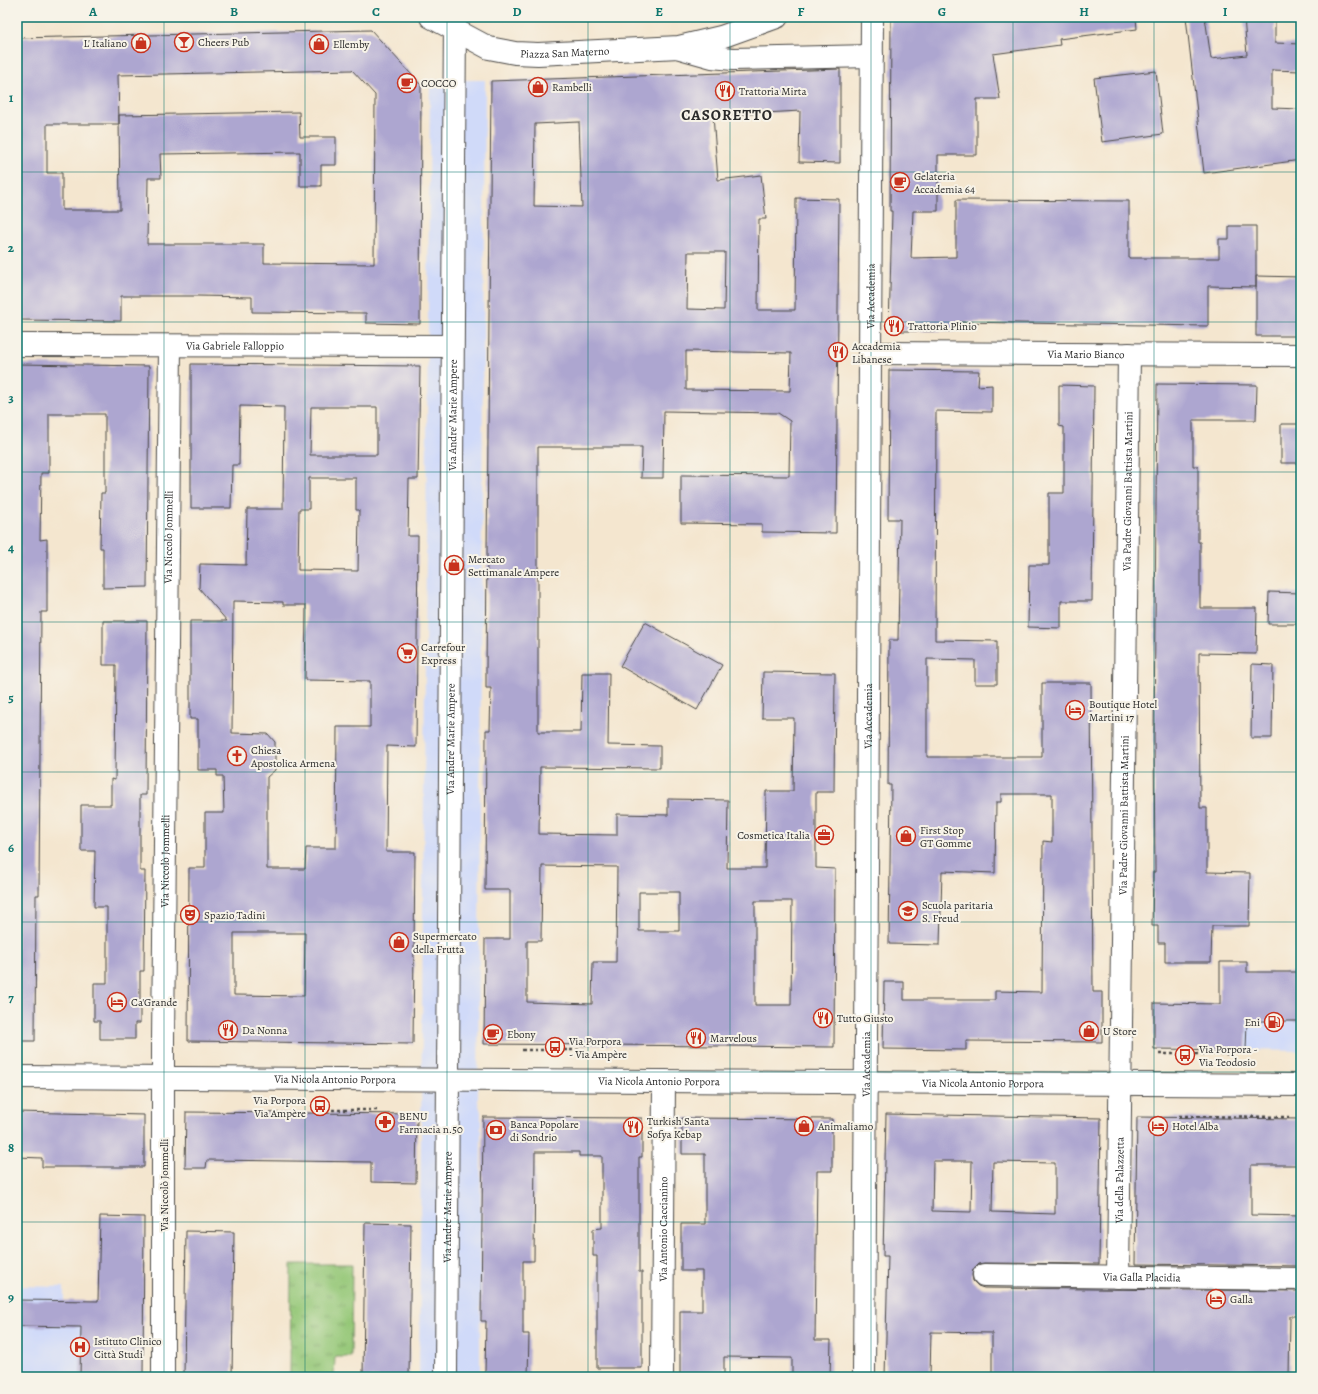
<svg xmlns="http://www.w3.org/2000/svg" width="1318" height="1394" viewBox="0 0 1318 1394" font-family="Alegreya,serif">
  <defs>
    <pattern id="grass-tufts" width="24" height="20" patternUnits="userSpaceOnUse"><rect width="24" height="20" fill="#94c777"/><path d="M3 7l-1-3M5 7V3M7 7l1-3M15 17l-1-3M17 17v-4M19 17l1-3" fill="none" stroke="#79a262"/></pattern>
  </defs>
  <rect width="100%" height="100%" fill="#f7f3e8"/>
  <filter id="ink" filterUnits="userSpaceOnUse"><feTurbulence type="fractalNoise" baseFrequency=".025" numOctaves="2"/><feDisplacementMap in="SourceGraphic" scale="8" xChannelSelector="R" yChannelSelector="G"/><feConvolveMatrix kernelMatrix="1 2 1 2 8 2 1 2 1" color-interpolation-filters="sRGB"/></filter>
  <filter id="wash" filterUnits="userSpaceOnUse"><feTurbulence type="fractalNoise" baseFrequency=".012" numOctaves="4" result="noise"/><feDisplacementMap in="SourceGraphic" scale="16" xChannelSelector="R" yChannelSelector="G"/><feGaussianBlur stdDeviation="0.9" result="paint"/><feColorMatrix in="noise" values="0 0 0 0 0 0 0 0 0 0 0 0 0 0 0 0 0 1.4 0 .05"/><feComposite in="paint" operator="in"/></filter>
  <g filter="url(#wash)">
    <rect width="100%" height="100%" fill="#f4e6cf"/>
    <!-- built -->
    <g fill="#d0daf9">
      <polygon points="430,80 485,80 478,1102 481,1112 480,1377 419,1377"/>
      <polygon points="1247,993 1301,994 1301,1051 1247,1050"/>
      <polygon points="17,1286 64,1287 64,1301 143,1377 17,1377"/>
    </g>
    <!-- grass -->
    <polygon fill="url(#grass-tufts)" stroke="#607951" points="291,1264 352,1264 351,1357 335,1357 334,1377 290,1377"/>
    <g id="blocks">
      <!-- building -->
      <g fill="#ada6d0" fill-rule="evenodd">
        <polygon points="891,17 1136,17 1137,29 1059,39 1060,45 993,54 1000,99 977,99 977,155 938,155 938,211 913,211 911,258 956,257 956,200 1129,201 1129,258 1219,258 1219,239 1229,239 1229,226 1256,226 1256,287 1208,286 1208,326 955,322 955,331 889,331 892,211 890,211"/>
        <polygon points="1186,17 1205,17 1211,59 1247,55 1244,17 1275,17 1275,43 1301,44 1301,71 1272,70 1272,108 1301,109 1299,134 1301,134 1301,160 1204,173"/>
        <path d="M371 30 421 85 420 324 366 323V313L252 312V297L197 296H121V321L17 320V38ZM352 70 375 95 374 264 264 263V244H147L148 178H161L160 154 300 152V186H321V165H336V137H300L299 112 119 115 120 210H62V173H47V124H119L118 75Z"/>
        <path d="M840 69V163L799 162 800 111 713 116 718 180 761 175 766 219H759L758 310H795L796 198 839 199 836 533 762 532V524L681 523V475L789 476 790 421 778 413 664 411 663 478H641L642 447H538V732H581L582 673H609L608 745 660 746V768L540 767 539 834 617 835V814L668 815V799L728 800 727 868H765L766 791H793L794 718H762L763 672 835 673 834 792H816V868L835 869 834 1047 484 1044 485 939H510V890H485L486 730H490L491 688H486V672L491 81ZM579 122 582 207 534 206 535 124ZM688 252H725L724 310 687 309ZM686 351 791 353 790 391 686 390ZM542 866 617 867 616 962H593L592 1004 527 1002V941H541ZM639 892H679V931H639ZM755 901H792L791 1005H755Z"/>
        <polygon points="1156,71 1163,134 1102,142 1094,78"/>
        <polygon points="1256,276 1301,277 1301,336 1256,336"/>
        <polygon points="17,364 149,366 147,587 103,588 103,548 100,548 101,493 105,493 105,414 49,414 49,473 41,473 40,540 47,539 47,612 41,612 39,895 36,895 35,1041 17,1041"/>
        <path d="M191 364 420 366 418 479H409L408 536H418L416 747 387 746 386 852H415L413 1044 188 1041 189 868H205V813H224L223 776H217V770H198V719H190V621H227L199 588 200 564 246 565 247 509H283L284 407 240 406 239 465H232L231 508H191ZM311 407H377V455H310ZM309 478H356V510H359L358 571 298 570 299 509H309ZM233 601 283 602V605H306L305 680 370 681V727H337L336 848H306L305 869H267V777L275 770V742L268 734 232 733ZM234 933H305L304 996 234 995Z"/>
        <polygon points="889,370 979,371 978,386 992,385 992,412 936,411 935,640 997,641 997,684 975,684 975,660 927,659 927,757 1042,757 1042,683 1091,683 1093,992 1102,992 1102,1042 966,1041 966,1050 883,1049 884,982 904,982 904,1000 995,1000 995,991 1042,992 1043,841 1052,842 1052,794 1001,794 1001,802 996,802 995,873 942,871 940,945 889,944 891,785 888,785 889,640 898,640 900,519 888,519"/>
        <polygon points="1157,384 1257,385 1256,420 1193,420 1193,466 1198,466 1198,542 1200,542 1200,608 1257,608 1256,654 1199,653 1200,808 1207,808 1207,872 1250,873 1249,926 1212,926 1211,962 1165,962 1165,943 1158,943 1158,926 1152,926 1153,872 1155,872 1154,738"/>
        <polygon points="1059,385 1094,386 1092,601 1061,601 1061,628 1028,627 1029,565 1049,565 1049,493 1064,493 1064,427 1059,426"/>
        <polygon points="1281,424 1301,424 1300,463 1281,463"/>
        <polygon points="1269,592 1301,593 1301,624 1268,624"/>
        <polygon points="103,621 147,621 146,795 140,795 140,871 145,871 144,971 140,971 140,1023 135,1023 135,1039 100,1039 100,1021 94,1021 94,983 107,983 107,907 94,907 95,851 81,851 81,805 111,805 111,779 115,780 116,665 103,665"/>
        <polygon points="645,622 722,665 697,710 620,666"/>
        <polygon points="1252,664 1273,665 1272,738 1251,738"/>
        <polygon points="1220,962 1247,962 1247,972 1301,972 1301,1021 1247,1021 1246,1050 1154,1049 1154,1003 1220,1004"/>
        <polygon points="17,1112 144,1115 144,1167 42,1167 42,1158 17,1157"/>
        <polygon points="186,1112 417,1114 416,1183 371,1182 371,1162 207,1160 206,1168 185,1168"/>
        <path d="M886 1114 1101 1118 1099 1264 984 1263 978 1264 973 1269 972 1275 973 1281 978 1286 984 1288 1301 1291V1316H1290L1289 1377H992V1333L931 1332 930 1377H885L888 1256H883ZM933 1161H972L971 1212 932 1211ZM993 1162 1055 1163V1214L992 1212Z"/>
        <polygon points="483,1117 642,1118 642,1157 639,1157 639,1272 642,1272 642,1368 597,1368 597,1256 593,1256 593,1229 602,1228 602,1156 579,1156 579,1152 535,1152 534,1261 523,1261 523,1334 529,1334 528,1377 491,1377 491,1374 485,1374 486,1321 481,1321"/>
        <polygon points="1137,1117 1301,1119 1301,1165 1251,1165 1251,1215 1301,1216 1301,1266 1135,1264"/>
        <polygon points="682,1118 832,1119 832,1171 817,1171 815,1340 831,1340 830,1377 792,1377 792,1358 724,1357 724,1377 680,1377 680,1311 702,1311 702,1271 681,1271 681,1224 705,1224 705,1154 682,1154"/>
        <polygon points="100,1216 144,1217 143,1377 80,1377 81,1327 17,1326 17,1300 98,1301"/>
        <polygon points="365,1223 411,1224 409,1377 363,1377"/>
        <polygon points="186,1231 234,1232 232,1377 184,1377"/>
      </g>
    </g>
  </g>
  <g filter="url(#ink)">
    <use href="#blocks" fill-opacity="0" stroke="#494744" stroke-width="1"/>
    <g fill="none" stroke-linecap="round" stroke-linejoin="round">
      <!-- minor casing -->
      <g stroke="#494744" stroke-width="24">
        <g id="minor">
          <path id="s1" d="M431 17 489 48 515 53 538 54 679 47 721 37 777 17"/>
          <polyline points="680,48 712,57 733,59 872,56"/>
          <path id="s2" d="M17 345 452 346"/>
          <path id="s3" d="M870 353 1301 355"/>
          <path id="s4" d="M984 1275 1301 1279"/>
          <path id="s5" d="M1118 1277 1129 354"/>
          <path id="s6" d="M163 1377V1041L170 346"/>
          <path id="s7" d="M446 1377 455 17"/>
          <path id="s8" d="M662 1377 664 1081"/>
          <path id="s9" d="M864 1377 872 17"/>
        </g>
      </g>
      <!-- major casing -->
      <g stroke="#494744" stroke-width="24">
        <g id="major">
          <path id="s10" d="M17 1077 1301 1085"/>
        </g>
      </g>
      <!-- path -->
      <g stroke="#494744" stroke-width="2.5" stroke-dasharray="3 3" stroke-linecap="butt">
        <polyline points="522,1050 585,1050"/>
        <polyline points="1159,1054 1229,1054"/>
        <polyline points="320,1110 378,1110"/>
        <polyline points="1179,1116 1289,1117"/>
      </g>
      <!-- minor -->
      <use href="#minor" stroke="#fff" stroke-width="22"/>
      <!-- major -->
      <use href="#major" stroke="#fff" stroke-width="22"/>
    </g>
  </g>
  <!-- grid -->
  <path fill="none" stroke="#0f766e" stroke-width="1" stroke-opacity="0.55" d="M164 17V1377M305 17V1377M447 17V1377M588 17V1377M730 17V1377M871 17V1377M1013 17V1377M1154 17V1377M17 172H1301M17 322H1301M17 472H1301M17 622H1301M17 772H1301M17 922H1301M17 1072H1301M17 1222H1301"/>
  <!-- icons -->
  <defs>
    <g id="bar-ring" transform="scale(1)"><circle r="9.5" fill="#f7f3e8" stroke="#c8321e" stroke-width="1.5"/><path d="M-6-5H6L.8 .8V4.5H3.5V6h-7V4.5H-.8V.8Z" fill="#c8321e"/></g>
    <g id="shop-ring" transform="scale(1)"><circle r="9.5" fill="#f7f3e8" stroke="#c8321e" stroke-width="1.5"/><path d="M-5-2.5h2.3a2.7 3.5 0 0 1 5.4 0H5L5.5 6h-11ZM-1.5-2.5h3a1.5 2.3 0 0 0-3 0Z" fill="#c8321e"/></g>
    <g id="cafe-ring" transform="scale(1)"><circle r="9.5" fill="#f7f3e8" stroke="#c8321e" stroke-width="1.5"/><path d="M-5.5-4.5H6V0H3Q3 3.5 0 3.5H-2.5Q-5.5 3.5-5.5 0ZM3-3.2v2h1.7v-2ZM-6 4.5H4V6H-6Z" fill="#c8321e"/></g>
    <g id="restaurant-ring" transform="scale(1)"><circle r="9.5" fill="#f7f3e8" stroke="#c8321e" stroke-width="1.5"/><path d="M-5-6h1v4h1v-4h1v4h1v-4h1v5L-1.5 .5V6h-2V.5L-5-1ZM5-6V6H3V1.5H1.5Q1.5-4 5-6Z" fill="#c8321e"/></g>
    <g id="supermarket-ring" transform="scale(1)"><circle r="9.5" fill="#f7f3e8" stroke="#c8321e" stroke-width="1.5"/><path d="M-6-5.5h2.5l.6 2H6L4.5 2H-2.5L-4.4-4H-6ZM-1.5 3.2a1.3 1.3 0 1 0 .1 0ZM3 3.2a1.3 1.3 0 1 0 .1 0Z" fill="#c8321e"/></g>
    <g id="hotel-ring" transform="scale(1)"><circle r="9.5" fill="#f7f3e8" stroke="#c8321e" stroke-width="1.5"/><path d="M-6-4.5h1.5V1H6V5H4.5V3h-9V5H-6ZM-4 0a1.8 1.8 0 1 1 3.6 0ZM.5 0V-2.5h3Q6-2.5 6 0Z" fill="#c8321e"/></g>
    <g id="church-ring" transform="scale(1)"><circle r="9.5" fill="#f7f3e8" stroke="#c8321e" stroke-width="1.5"/><path d="M-1.2-6h2.4v3.5h3.3v2.4h-3.3V6h-2.4V-.1h-3.3v-2.4h3.3Z" fill="#c8321e"/></g>
    <g id="office-ring" transform="scale(1)"><circle r="9.5" fill="#f7f3e8" stroke="#c8321e" stroke-width="1.5"/><path d="M-6-3h4V-5.5h4V-3h4V5H-6ZM-1-4.5V-3h2v-1.5ZM-6 0V1H6V0Z" fill="#c8321e"/></g>
    <g id="school-ring" transform="scale(1)"><circle r="9.5" fill="#f7f3e8" stroke="#c8321e" stroke-width="1.5"/><path d="M0-5L7-2L0 1L-7-2ZM-4 1L0 2.5L4 1V4Q0 6-4 4Z" fill="#c8321e"/></g>
    <g id="theatre-ring" transform="scale(1)"><circle r="9.5" fill="#f7f3e8" stroke="#c8321e" stroke-width="1.5"/><path d="M-5-5.5Q0-4 5-5.5V0Q5 5 0 6Q-5 5-5 0ZM-3.3-2.5H-1v1.5H-3.3ZM1-2.5H3.3v1.5H1ZM-2.8 1Q0 5.5 2.8 1Z" fill="#c8321e"/></g>
    <g id="fuel-ring" transform="scale(1)"><circle r="9.5" fill="#f7f3e8" stroke="#c8321e" stroke-width="1.5"/><path d="M-5.5-6h7V0h2V4h1.3V-2.5L3-4.5l.8-.8L6-3V5H2.5V1h-1V6h-7ZM-4.2-4.7v3.2H.2V-4.7Z" fill="#c8321e"/></g>
    <g id="bus-ring" transform="scale(1)"><circle r="9.5" fill="#f7f3e8" stroke="#c8321e" stroke-width="1.5"/><path d="M-5-6H5V4H4V6H2V4H-2V6H-4V4H-5ZM-3.5-4V0h7V-4ZM-3.5 1.2v1.5H-2V1.2ZM2 1.2v1.5H3.5V1.2Z" fill="#c8321e"/></g>
    <g id="pharmacy-ring" transform="scale(1)"><circle r="9.5" fill="#f7f3e8" stroke="#c8321e" stroke-width="1.5"/><path d="M-2-6h4v4h4v4h-4v4h-4v-4h-4v-4h4Z" fill="#c8321e"/></g>
    <g id="bank-ring" transform="scale(1)"><circle r="9.5" fill="#f7f3e8" stroke="#c8321e" stroke-width="1.5"/><path d="M-6-4H6V4H-6ZM0-2.3a2.3 2.3 0 1 0 0 4.6a2.3 2.3 0 1 0 0-4.6Z" fill="#c8321e"/></g>
    <g id="hospital-ring" transform="scale(1)"><circle r="9.5" fill="#f7f3e8" stroke="#c8321e" stroke-width="1.5"/><path d="M-5-5h3v3.5h4V-5h3V5h-3V1.5h-4V5h-3Z" fill="#c8321e"/></g>
  </defs>
  <g fill-rule="evenodd">
    <use href="#bar-ring" x="184" y="42"/>
    <use href="#shop-ring" x="141" y="43"/>
    <use href="#shop-ring" x="319" y="44"/>
    <use href="#cafe-ring" x="407" y="83"/>
    <use href="#shop-ring" x="538" y="87"/>
    <use href="#restaurant-ring" x="725" y="91"/>
    <use href="#cafe-ring" x="900" y="182"/>
    <use href="#restaurant-ring" x="894" y="326"/>
    <use href="#restaurant-ring" x="838" y="352"/>
    <use href="#shop-ring" x="454" y="565"/>
    <use href="#supermarket-ring" x="407" y="653"/>
    <use href="#hotel-ring" x="1075" y="710"/>
    <use href="#church-ring" x="237" y="756"/>
    <use href="#office-ring" x="824" y="835"/>
    <use href="#shop-ring" x="906" y="836"/>
    <use href="#school-ring" x="908" y="911"/>
    <use href="#theatre-ring" x="190" y="915"/>
    <use href="#shop-ring" x="399" y="942"/>
    <use href="#hotel-ring" x="117" y="1002"/>
    <use href="#restaurant-ring" x="823" y="1018"/>
    <use href="#fuel-ring" x="1274" y="1022"/>
    <use href="#restaurant-ring" x="228" y="1030"/>
    <use href="#shop-ring" x="1089" y="1031"/>
    <use href="#cafe-ring" x="493" y="1034"/>
    <use href="#restaurant-ring" x="696" y="1038"/>
    <use href="#bus-ring" x="555" y="1047"/>
    <use href="#bus-ring" x="1185" y="1055"/>
    <use href="#bus-ring" x="320" y="1106"/>
    <use href="#pharmacy-ring" x="385" y="1122"/>
    <use href="#shop-ring" x="804" y="1126"/>
    <use href="#hotel-ring" x="1158" y="1126"/>
    <use href="#restaurant-ring" x="633" y="1127"/>
    <use href="#bank-ring" x="496" y="1130"/>
    <use href="#hotel-ring" x="1216" y="1299"/>
    <use href="#hospital-ring" x="80" y="1347"/>
  </g>
  <g text-anchor="middle" stroke-width="4" stroke-linejoin="round" paint-order="stroke">
    <!-- poi labels -->
    <g font-size="11" fill="#2b2b2b" stroke="#f7f3e8" text-anchor="start">
      <text x="198" y="46">Cheers Pub</text>
      <text x="127" y="47" text-anchor="end">L' Italiano</text>
      <text x="333" y="48">Ellemby</text>
      <text x="421" y="87">COCCO</text>
      <text x="552" y="91">Rambelli</text>
      <text x="739" y="95">Trattoria Mirta</text>
      <text x="914" y="180">Gelateria<tspan x="914" dy="13">Accademia 64</tspan></text>
      <text x="908" y="330">Trattoria Plinio</text>
      <text x="852" y="350">Accademia<tspan x="852" dy="13">Libanese</tspan></text>
      <text x="468" y="563">Mercato<tspan x="468" dy="13">Settimanale Ampere</tspan></text>
      <text x="421" y="651">Carrefour<tspan x="421" dy="13">Express</tspan></text>
      <text x="1089" y="708">Boutique Hotel<tspan x="1089" dy="13">Martini 17</tspan></text>
      <text x="251" y="754">Chiesa<tspan x="251" dy="13">Apostolica Armena</tspan></text>
      <text x="920" y="834">First Stop<tspan x="920" dy="13">GT Gomme</tspan></text>
      <text x="810" y="839" text-anchor="end">Cosmetica Italia</text>
      <text x="922" y="909">Scuola paritaria<tspan x="922" dy="13">S. Freud</tspan></text>
      <text x="204" y="919">Spazio Tadini</text>
      <text x="413" y="940">Supermercato<tspan x="413" dy="13">della Frutta</tspan></text>
      <text x="131" y="1006">Ca'Grande</text>
      <text x="837" y="1022">Tutto Giusto</text>
      <text x="1260" y="1026" text-anchor="end">Eni</text>
      <text x="242" y="1034">Da Nonna</text>
      <text x="1103" y="1035">U Store</text>
      <text x="507" y="1038">Ebony</text>
      <text x="710" y="1042">Marvelous</text>
      <text x="569" y="1045">Via Porpora<tspan x="569" dy="13">- Via Ampère</tspan></text>
      <text x="1199" y="1053">Via Porpora -<tspan x="1199" dy="13">Via Teodosio</tspan></text>
      <text x="306" y="1104" text-anchor="end">Via Porpora<tspan x="306" dy="13">Via Ampère</tspan></text>
      <text x="399" y="1120">BENU<tspan x="399" dy="13">Farmacia n.50</tspan></text>
      <text x="647" y="1125">Turkish Santa<tspan x="647" dy="13">Sofya Kebap</tspan></text>
      <text x="510" y="1128">Banca Popolare<tspan x="510" dy="13">di Sondrio</tspan></text>
      <text x="818" y="1130">Animaliamo</text>
      <text x="1172" y="1130">Hotel Alba</text>
      <text x="1230" y="1303">Galla</text>
      <text x="94" y="1345">Istituto Clinico<tspan x="94" dy="13">Città Studi</tspan></text>
    </g>
    <!-- street labels -->
    <g font-size="11" fill="#2b2b2b" stroke="#f7f3e8">
      <text dy="4" stroke="none"><textPath href="#s1" startOffset="142">Piazza San Materno</textPath></text>
      <text dy="4" stroke="none"><textPath href="#s9" startOffset="1081">Via Accademia</textPath></text>
      <text dy="4" stroke="none"><textPath href="#s2" startOffset="218">Via Gabriele Falloppio</textPath></text>
      <text dy="4" stroke="none"><textPath href="#s3" startOffset="216">Via Mario Bianco</textPath></text>
      <text dy="4" stroke="none"><textPath href="#s7" startOffset="962">Via Andre' Marie Ampere</textPath></text>
      <text dy="4" stroke="none"><textPath href="#s5" startOffset="786">Via Padre Giovanni Battista Martini</textPath></text>
      <text dy="4" stroke="none"><textPath href="#s6" startOffset="840">Via Niccolò Jommelli</textPath></text>
      <text dy="4" stroke="none"><textPath href="#s9" startOffset="661">Via Accademia</textPath></text>
      <text dy="4" stroke="none"><textPath href="#s7" startOffset="638">Via Andre' Marie Ampere</textPath></text>
      <text dy="4" stroke="none"><textPath href="#s5" startOffset="462">Via Padre Giovanni Battista Martini</textPath></text>
      <text dy="4" stroke="none"><textPath href="#s6" startOffset="516">Via Niccolò Jommelli</textPath></text>
      <text dy="4" stroke="none"><textPath href="#s9" startOffset="313">Via Accademia</textPath></text>
      <text dy="4" stroke="none"><textPath href="#s10" startOffset="318">Via Nicola Antonio Porpora</textPath></text>
      <text dy="4" stroke="none"><textPath href="#s10" startOffset="642">Via Nicola Antonio Porpora</textPath></text>
      <text dy="4" stroke="none"><textPath href="#s10" startOffset="966">Via Nicola Antonio Porpora</textPath></text>
      <text dy="4" stroke="none"><textPath href="#s5" startOffset="97">Via della Palazzetta</textPath></text>
      <text transform="translate(164 1185) rotate(-90)" y="4">Via Niccolò Jommelli</text>
      <text dy="4" stroke="none"><textPath href="#s7" startOffset="170">Via Andre' Marie Ampere</textPath></text>
      <text dy="4" stroke="none"><textPath href="#s8" startOffset="148">Via Antonio Caccianino</textPath></text>
      <text dy="4" stroke="none"><textPath href="#s4" startOffset="158">Via Galla Placidia</textPath></text>
    </g>
    <!-- district labels -->
    <g font-size="15" font-weight="bold" letter-spacing="1" fill="#2b2b2b" stroke="#f7f3e8">
      <text x="727" y="120">CASORETTO</text>
    </g>
  </g>
  <!-- margin -->
  <rect width="1318" height="1394" fill="none" stroke="#f7f3e8" stroke-width="44"/>
  <rect x="22" y="22" width="1274" height="1350" fill="none" stroke="#0f766e" stroke-width="1.5"/>
  <g font-size="13" text-anchor="middle" font-weight="bold" fill="#0f766e">
    <text x="93" y="16">A</text>
    <text x="234" y="16">B</text>
    <text x="376" y="16">C</text>
    <text x="517" y="16">D</text>
    <text x="659" y="16">E</text>
    <text x="801" y="16">F</text>
    <text x="942" y="16">G</text>
    <text x="1084" y="16">H</text>
    <text x="1225" y="16">I</text>
    <text x="11" y="102">1</text>
    <text x="11" y="252">2</text>
    <text x="11" y="402">3</text>
    <text x="11" y="552">4</text>
    <text x="11" y="702">5</text>
    <text x="11" y="852">6</text>
    <text x="11" y="1002">7</text>
    <text x="11" y="1152">8</text>
    <text x="11" y="1302">9</text>
  </g>
</svg>
